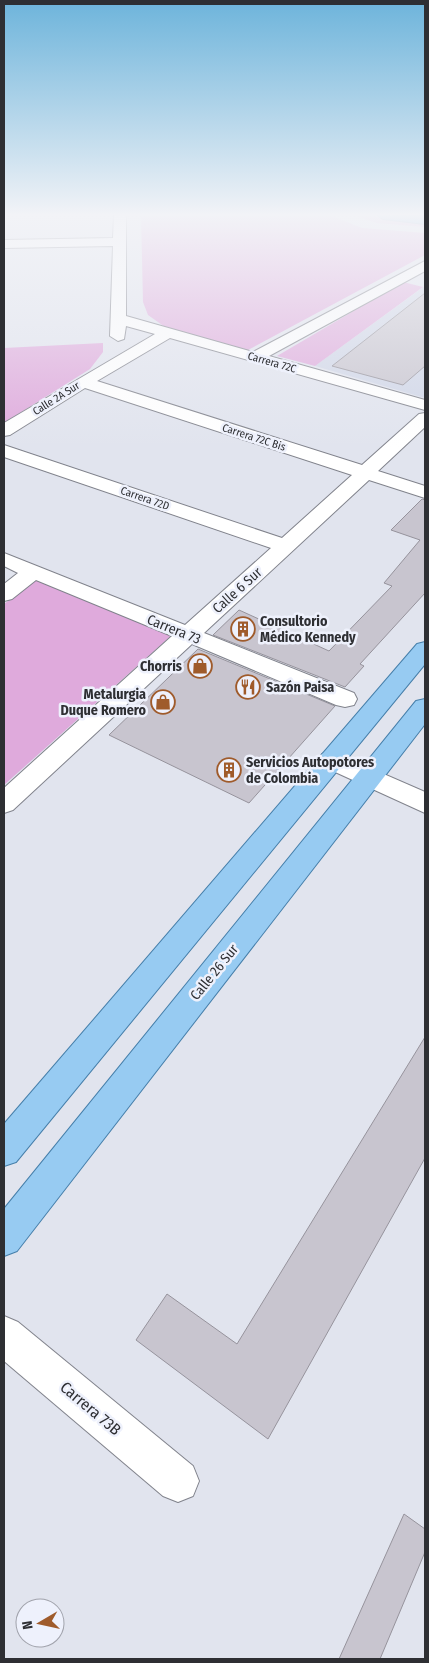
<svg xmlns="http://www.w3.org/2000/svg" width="429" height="1663" viewBox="0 0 429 1663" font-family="'Fira Sans Condensed',sans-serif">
  <rect width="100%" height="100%" fill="#e1e4ee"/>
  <!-- built -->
  <polygon fill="#d0d6e7" points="425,286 425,398 315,366"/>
  <!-- green -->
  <g fill="#dfaadc">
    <polygon points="141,215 329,215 362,228 425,233 425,255 248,350 165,327 148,315 143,302"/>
    <polygon points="353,215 369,215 385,219 425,223 425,227 377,223"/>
    <polygon points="403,282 423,287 315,366 277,356"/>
    <polygon points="103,343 103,352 90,369 4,423 4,348"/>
    <polygon points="38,579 172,635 4,785 4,604"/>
  </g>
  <!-- building -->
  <g fill="#c8c5cf" stroke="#96939c">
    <polygon points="425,293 425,366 403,385 332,366"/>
    <polygon points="422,499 425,500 425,593 360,664 364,666 345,687 213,635 239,610 329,651 392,586 384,583 420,540 391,530"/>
    <polygon points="198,649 335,706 249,803 109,735"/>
    <polygon points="425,1037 425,1158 268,1439 136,1340 167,1294 237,1344"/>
    <polygon points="404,1514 425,1529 425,1552 380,1659 339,1659"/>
  </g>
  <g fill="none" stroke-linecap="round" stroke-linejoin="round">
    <!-- minor casing -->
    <g stroke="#81838c" stroke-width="2">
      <g id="minor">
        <polygon points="114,215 126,215 126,316 253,352 425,261 425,271 269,356 425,400 425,410 170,338 97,381 362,465 419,414 425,413 425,427 378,471 425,486 425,498 369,480 204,633 354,693 357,699 354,705 345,707 336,705 192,644 13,810 4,813 4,788 172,636 36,580 12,599 4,601 4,584 18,573 4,566 4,553 185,625 271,548 4,457 4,445 282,538 352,475 85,388 10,435 4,436 4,423 155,334 126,326 124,339 118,341 110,336 113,246 4,248 4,240 113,238"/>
        <polygon points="331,751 425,792 425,813 322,766 318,760 322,754"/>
        <polygon points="4,1316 18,1322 193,1466 199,1481 193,1496 178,1502 163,1496 4,1361"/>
      </g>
    </g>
    <!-- major casing -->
    <g stroke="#457ea9" stroke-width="2">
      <g id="major">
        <polygon points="425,642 425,664 16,1162 4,1166 4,1124 417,644"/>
        <polygon points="425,699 425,724 17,1251 4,1256 4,1209 416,701"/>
      </g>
    </g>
    <!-- highway casing -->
    <g stroke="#457ea9" stroke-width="2">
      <polygon id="highway" points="377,215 425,216 425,224 383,219"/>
    </g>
    <!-- minor -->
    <use href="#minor" fill="#fff" fill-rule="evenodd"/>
    <!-- major -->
    <use href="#major" fill="#97cbf2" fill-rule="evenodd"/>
    <!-- highway -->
    <use href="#highway" fill="#52a9e9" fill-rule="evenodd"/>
  </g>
  <!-- sky -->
  <linearGradient id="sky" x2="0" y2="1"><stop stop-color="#6db4db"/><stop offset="0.48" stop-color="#f2f3f7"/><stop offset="1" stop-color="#f2f3f7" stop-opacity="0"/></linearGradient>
  <rect width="429" height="447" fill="url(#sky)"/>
  <!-- icons -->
  <defs>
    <g id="building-ring" transform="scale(1.25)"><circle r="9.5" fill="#eef1fc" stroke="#9f5b2b" stroke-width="1.5"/><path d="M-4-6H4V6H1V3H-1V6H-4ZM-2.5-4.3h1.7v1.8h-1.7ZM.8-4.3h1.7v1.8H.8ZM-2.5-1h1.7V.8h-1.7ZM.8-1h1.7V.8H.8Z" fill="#9f5b2b"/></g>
    <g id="shop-ring" transform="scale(1.25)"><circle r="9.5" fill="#eef1fc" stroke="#9f5b2b" stroke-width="1.5"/><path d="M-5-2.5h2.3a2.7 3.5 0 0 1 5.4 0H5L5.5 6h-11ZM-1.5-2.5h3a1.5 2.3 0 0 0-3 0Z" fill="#9f5b2b"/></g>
    <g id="restaurant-ring" transform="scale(1.25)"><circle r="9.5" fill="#eef1fc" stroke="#9f5b2b" stroke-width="1.5"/><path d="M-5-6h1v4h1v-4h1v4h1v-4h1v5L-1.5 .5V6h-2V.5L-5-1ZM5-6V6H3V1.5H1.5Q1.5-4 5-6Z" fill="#9f5b2b"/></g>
  </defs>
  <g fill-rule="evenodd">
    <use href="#building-ring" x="243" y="629"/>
    <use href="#shop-ring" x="200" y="666"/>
    <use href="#restaurant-ring" x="248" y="687"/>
    <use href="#shop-ring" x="163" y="702"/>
    <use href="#building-ring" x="229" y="770"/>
  </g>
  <g text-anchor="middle" stroke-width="5" stroke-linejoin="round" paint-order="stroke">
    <!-- far-street labels -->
    <g font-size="11" fill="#2e2f33" stroke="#eef1fc">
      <text transform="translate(272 362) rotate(16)" y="4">Carrera 72C</text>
      <text transform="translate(56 398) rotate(-32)" y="4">Calle 2A Sur</text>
      <text transform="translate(254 437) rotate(18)" y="4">Carrera 72C Bis</text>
      <text transform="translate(145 498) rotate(19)" y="4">Carrera 72D</text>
    </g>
    <!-- street labels -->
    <g font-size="14" fill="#2e2f33" stroke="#eef1fc">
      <text transform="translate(237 590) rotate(-42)" y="5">Calle 6 Sur</text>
      <text transform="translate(174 629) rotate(22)" y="5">Carrera 73</text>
      <text transform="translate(214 972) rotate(-51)" y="5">Calle 26 Sur</text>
    </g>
    <!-- poi labels -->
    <g font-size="14" font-weight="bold" fill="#2e2f33" stroke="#eef1fc" text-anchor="start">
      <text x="260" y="626">Consultorio<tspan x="260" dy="16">Médico Kennedy</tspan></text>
      <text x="182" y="671" text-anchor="end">Chorris</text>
      <text x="266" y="692">Sazón Paisa</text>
      <text x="146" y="699" text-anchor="end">Metalurgia<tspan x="146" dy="16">Duque Romero</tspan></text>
      <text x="246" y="767">Servicios Autopotores<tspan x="246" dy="16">de Colombia</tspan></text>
    </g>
    <!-- near-street labels -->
    <g font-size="16" fill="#2e2f33" stroke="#eef1fc">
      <text transform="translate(91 1408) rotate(40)" y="6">Carrera 73B</text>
    </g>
  </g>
  <!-- border -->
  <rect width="429" height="1663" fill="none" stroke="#2e2f33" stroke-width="10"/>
  <!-- north arrow -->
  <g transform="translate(40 1623) rotate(261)"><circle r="24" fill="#eef1fc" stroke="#a1a3ac"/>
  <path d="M0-4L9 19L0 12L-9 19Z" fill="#9f5b2b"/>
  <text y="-8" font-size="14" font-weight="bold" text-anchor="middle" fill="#2e2f33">N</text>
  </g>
</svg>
